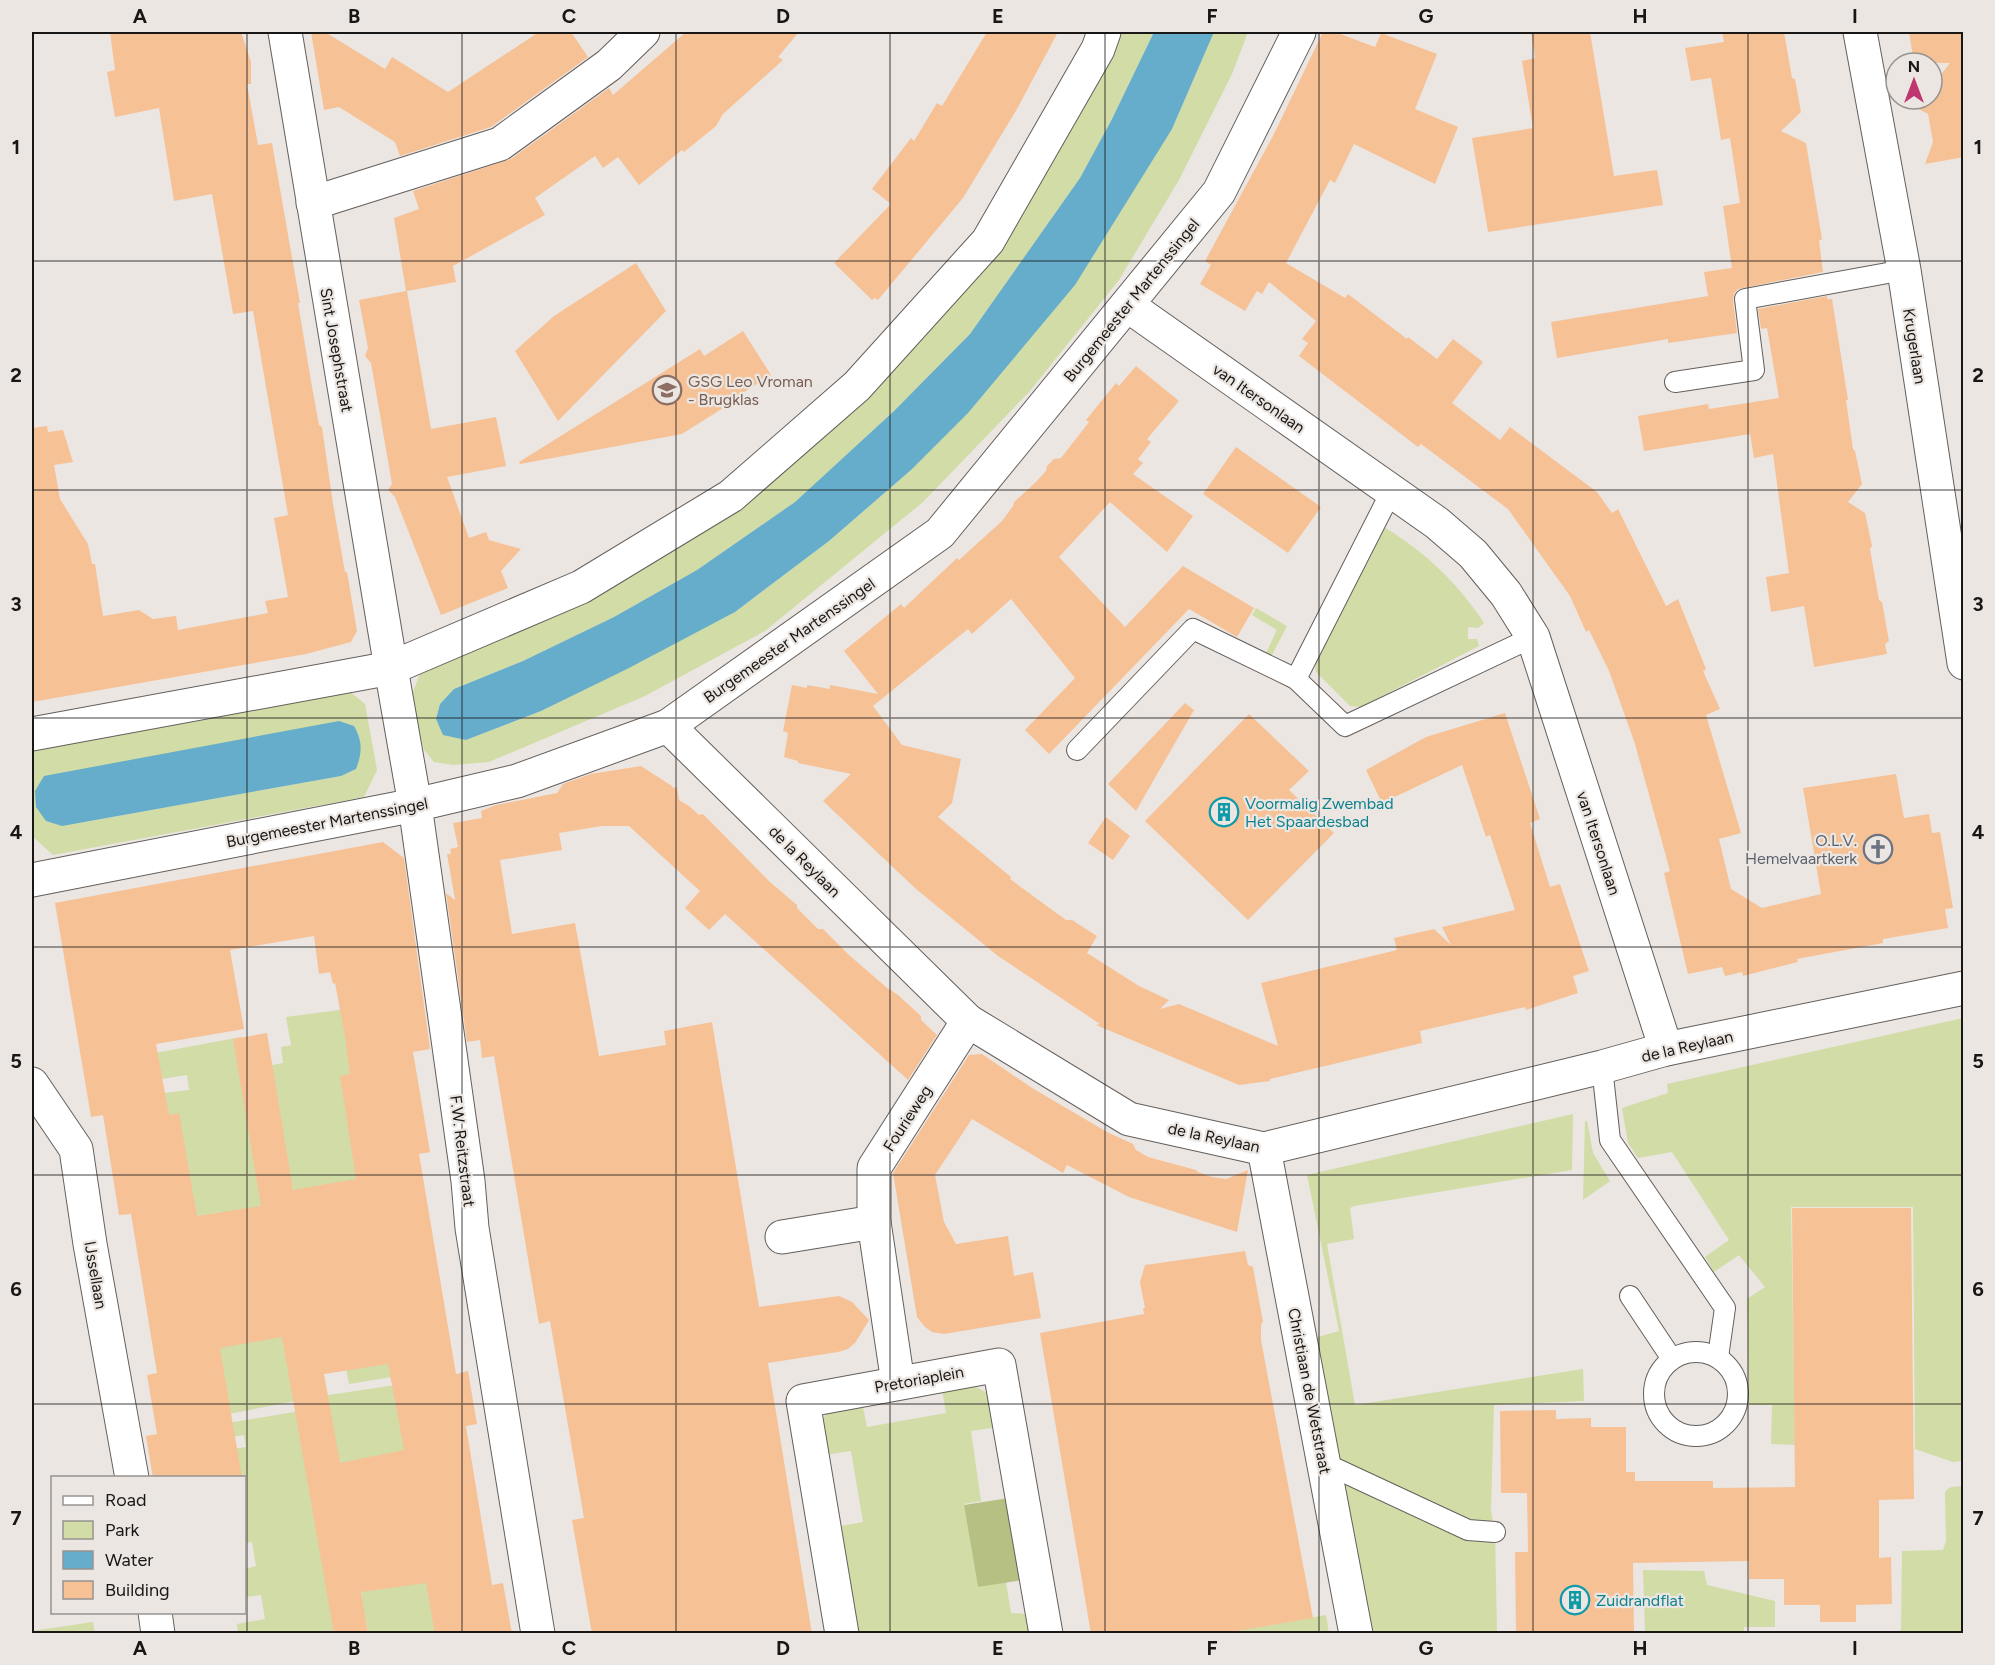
<svg xmlns="http://www.w3.org/2000/svg" width="1995" height="1665" viewBox="0 0 1995 1665" font-family="Figtree,sans-serif">
  <rect width="100%" height="100%" fill="#ebe6e2"/>
  <!-- green -->
  <g fill="#d2dca6" fill-rule="evenodd">
    <polygon points="1118,32 1154,32 1112,119 1080,178 970,334 894,411 795,502 697,570 614,617 523,661 454,689 440,704 436,719 443,734 466,740 541,711 735,612 829,541 911,470 1172,129 1214,32 1248,32 1232,74 1179,180 1119,280 1029,392 923,502 765,631 645,696 489,762 453,765 434,762 424,750 417,723 413,692 421,671 595,594 965,287 1065,140 1103,67"/>
    <path d="M1384 527C1425 552 1458 583 1484 623L1478 628 1468 627V639H1477L1479 646 1361 707 1350 706 1316 672 1315 664Z"/>
    <polygon points="1256,608 1287,626 1271,657 1265,655 1277,630 1252,615"/>
    <path d="M344 687 365 704 377 770 364 797 53 855 32 836V748ZM356 769 341 776 62 826Z"/>
    <polygon points="370,1006 410,1374 349,1384 344,1357 298,1221 283,1134 261,1067 283,1063 281,1047 291,1045 286,1017"/>
    <polygon points="1963,1018 1963,1461 1953,1462 1915,1449 1913,1207 1791,1207 1795,1445 1771,1444 1772,1405 1749,1405 1747,1299 1765,1287 1739,1255 1714,1272 1705,1257 1729,1240 1672,1152 1638,1158 1628,1143 1622,1108 1668,1093 1667,1084"/>
    <polygon points="241,1037 244,1039 296,1401 202,1419 195,1381 222,1212 179,1219 150,1119 164,1093 189,1090 187,1075 162,1079 128,1058"/>
    <polygon points="1573,1114 1572,1170 1354,1206 1350,1208 1354,1239 1327,1244 1355,1405 1583,1369 1584,1401 1494,1405 1491,1511 1495,1532 1497,1633 1372,1633 1314,1338 1339,1331 1307,1175"/>
    <polygon points="1585,1121 1587,1121 1593,1153 1610,1181 1583,1200"/>
    <polygon points="422,1381 445,1578 436,1633 368,1633 365,1616 354,1618 362,1596 341,1475 322,1396"/>
    <polygon points="970,1384 993,1396 998,1427 971,1431 981,1501 964,1504 978,1587 1006,1582 1011,1613 1028,1614 1031,1633 854,1633 835,1527 863,1522 851,1451 824,1455 819,1426 830,1407 862,1402 867,1427 946,1413 942,1389"/>
    <polygon points="306,1410 334,1633 238,1633 237,1624 265,1619 261,1595 245,1597 245,1569 256,1566 252,1542 245,1543 245,1514 247,1513 245,1496 244,1478 200,1477 225,1450 246,1447 244,1435 223,1438 192,1429"/>
    <path d="M1963 1486V1633H1891L1901 1630 1902 1551 1943 1550 1946 1541 1945 1493C1948 1485 1956 1487 1963 1486Z"/>
    <polygon points="1643,1570 1704,1571 1707,1585 1775,1601 1775,1627 1744,1627 1744,1633 1645,1633"/>
    <polygon points="1326,1615 1329,1633 1219,1634"/>
    <polygon points="93,1622 95,1633 35,1634 32,1631"/>
  </g>
  <!-- forest -->
  <polygon fill="#b6c082" points="1009,1498 1023,1580 978,1587 964,1505"/>
  <!-- water -->
  <g fill="#65adca">
    <polygon points="1154,32 1214,32 1172,129 1075,285 968,413 911,470 829,541 735,612 627,669 541,711 466,740 443,735 436,719 440,704 454,689 523,661 614,617 697,570 795,502 894,411 970,334 1080,178 1112,119"/>
    <path d="M339 721 354 726C363 742 362 753 356 769L341 776 62 826 46 821 36 807 35 791 44 776Z"/>
  </g>
  <!-- building -->
  <g fill="#f7c196" fill-rule="evenodd">
    <polygon points="110,32 241,32 251,62 251,84 247,84 258,145 272,143 300,303 298,303 311,381 319,425 322,427 333,504 345,572 347,572 357,631 351,642 306,654 32,702 32,428 47,426 48,432 63,430 73,462 54,465 60,499 88,544 92,564 95,564 103,616 139,610 153,619 176,616 178,630 268,613 265,601 288,597 274,518 288,515 253,311 233,314 212,194 174,201 159,108 115,117 107,72 115,70"/>
    <polygon points="311,32 325,32 385,69 392,57 448,92 539,32 571,32 588,57 491,127 400,156 395,142 339,107 324,110"/>
    <polygon points="686,32 799,32 778,57 783,60 723,114 716,126 684,152 682,150 639,185 618,157 603,168 595,156 535,198 545,215 453,266 456,282 407,291 431,429 496,417 506,466 447,477 469,538 486,532 489,540 521,549 501,571 508,588 441,615 395,497 388,490 392,484 371,363 365,356 368,348 359,300 406,291 394,218 419,209 413,191 511,159 609,88 613,95"/>
    <polygon points="987,32 1058,32 1017,109 963,198 878,300 875,298 872,300 834,263 891,204 872,189 911,138 914,141 937,103 942,106"/>
    <polygon points="1323,32 1335,32 1375,47 1381,33 1437,54 1415,109 1458,127 1435,184 1354,144 1335,183 1330,180 1286,263 1345,298 1348,294 1407,339 1408,337 1437,359 1453,339 1483,362 1452,403 1500,440 1510,427 1597,492 1612,513 1618,509 1666,606 1678,599 1706,669 1703,671 1720,709 1706,715 1741,833 1719,839 1731,889 1762,908 1821,894 1803,788 1896,774 1904,818 1929,814 1932,833 1940,832 1953,908 1945,909 1948,928 1883,939 1883,943 1797,959 1798,962 1743,976 1742,972 1725,976 1722,967 1688,974 1664,873 1670,871 1635,744 1609,671 1589,630 1586,632 1570,596 1508,509 1421,444 1418,447 1299,356 1308,343 1302,339 1316,321 1269,282 1262,294 1257,291 1245,311 1200,284 1211,265 1205,261 1273,136"/>
    <polygon points="1531,32 1590,32 1614,176 1657,170 1663,205 1488,232 1472,138 1533,128 1522,61 1535,58"/>
    <polygon points="1722,32 1784,32 1792,78 1795,79 1801,112 1781,131 1806,143 1822,239 1819,241 1823,272 1738,289 1734,294 1733,300 1737,333 1668,343 1668,339 1557,358 1551,322 1708,296 1704,272 1732,268 1723,206 1740,203 1730,138 1721,140 1711,78 1691,81 1685,48 1724,42"/>
    <polygon points="1909,32 1964,32 1964,157 1925,164 1933,142 1928,114 1915,107 1921,99 1932,99 1932,86 1950,63 1914,63"/>
    <polygon points="636,263 666,311 558,421 515,351 554,316"/>
    <polygon points="1827,296 1827,299 1832,299 1848,400 1846,400 1853,449 1855,451 1862,484 1848,502 1865,513 1872,546 1870,549 1879,600 1882,602 1889,641 1885,644 1887,654 1814,667 1804,606 1771,612 1766,577 1789,573 1773,454 1754,458 1750,434 1644,451 1638,416 1708,404 1709,409 1779,398 1767,328 1761,329 1758,309"/>
    <polygon points="743,331 771,375 741,394 742,396 682,434 520,464 519,462 700,349 704,356"/>
    <polygon points="1136,366 1179,401 1147,439 1151,442 1138,459 1143,463 1133,474 1193,516 1167,552 1110,502 1059,557 1125,627 1183,566 1254,608 1237,637 1189,609 1049,754 1025,730 1075,678 1011,599 972,634 968,629 873,706 902,745 961,759 952,803 938,817 1011,877 1010,879 1066,920 1072,920 1097,936 1087,953 1139,986 1169,1000 1160,1009 1179,1004 1278,1046 1261,983 1397,950 1394,938 1434,929 1451,945 1442,927 1515,910 1490,835 1486,837 1462,765 1382,803 1366,770 1426,737 1505,713 1540,819 1530,823 1550,887 1560,884 1589,971 1573,976 1578,993 1526,1010 1525,1007 1420,1031 1422,1043 1270,1079 1270,1081 1239,1085 1096,1025 1100,1024 998,956 916,889 823,801 851,774 798,763 798,761 784,757 788,733 783,731 792,685 807,688 807,685 830,689 830,685 878,694 844,651 901,604 904,608 957,558 959,560 1002,521 1013,506 1014,502 1036,482 1046,471 1047,466 1054,459 1061,458 1089,422 1086,420 1116,383 1119,386"/>
    <polygon points="1236,447 1321,507 1288,553 1203,494"/>
    <polygon points="1185,703 1194,710 1136,811 1108,784"/>
    <polygon points="1249,714 1309,771 1289,790 1334,833 1248,920 1145,821"/>
    <polygon points="641,766 672,786 673,788 677,787 679,800 689,806 699,815 703,814 770,882 797,905 797,908 818,929 823,929 849,955 886,987 898,995 921,1016 921,1020 937,1035 908,1080 725,914 709,930 685,908 700,891 629,826 602,826 559,833 562,850 500,860 512,934 575,923 599,1056 666,1045 664,1031 712,1022 759,1307 839,1296 852,1302 869,1320 855,1343 848,1349 838,1352 768,1363 812,1634 592,1634 572,1520 584,1518 550,1321 539,1324 494,1056 482,1058 480,1040 467,1042 446,893 455,900 447,854 451,854 450,849 458,847 453,823 482,818 481,811 496,805 557,793 563,784 591,774"/>
    <polygon points="1106,817 1130,836 1113,860 1088,843"/>
    <path d="M383 842 404 858 430 1049 413 1052 430 1152 419 1154 456 1374 468 1371 477 1424 466 1426 492 1585 503 1583 512 1634H435L426 1583 361 1592 368 1634H334L282 1337 220 1348 242 1478H153L146 1436 157 1434 147 1375 157 1373 131 1214 119 1215 103 1115 91 1117 55 903ZM314 936 319 974 330 972 333 984 335 983 345 1036 350 1074 340 1076 356 1179 293 1190 267 1033 233 1039 261 1206 197 1216 179 1113 169 1115 156 1044 244 1029 230 950ZM388 1364 404 1450 340 1463 324 1374Z"/>
    <polygon points="982,1054 1032,1088 1107,1132 1133,1144 1136,1150 1148,1157 1196,1170 1198,1172 1212,1177 1226,1179 1248,1170 1237,1232 1129,1197 1067,1165 1063,1173 972,1119 935,1175 944,1222 956,1244 1008,1236 1014,1276 1033,1272 1041,1318 944,1334 932,1332 925,1327 917,1317 893,1173 969,1055"/>
    <polygon points="1792,1208 1911,1208 1914,1499 1879,1500 1879,1558 1891,1557 1892,1604 1856,1605 1856,1622 1820,1622 1820,1605 1784,1605 1784,1579 1749,1579 1749,1561 1633,1563 1634,1634 1516,1634 1515,1552 1528,1552 1527,1493 1501,1493 1500,1411 1556,1410 1556,1419 1591,1418 1591,1427 1626,1427 1626,1472 1635,1472 1635,1481 1713,1481 1713,1488 1795,1487"/>
    <polygon points="1245,1251 1248,1265 1253,1267 1263,1322 1261,1324 1261,1340 1313,1618 1219,1634 1091,1634 1040,1333 1144,1314 1143,1308 1145,1308 1140,1282 1145,1265"/>
  </g>
  <g fill="none" stroke-linecap="round" stroke-linejoin="round">
    <!-- lane casing -->
    <g stroke="#645f5c" stroke-width="22">
      <g id="lane">
        <polyline points="1675,382 1754,370 1745,299 1904,270"/>
        <polyline points="1391,492 1296,679 1345,726 1533,637"/>
        <polyline points="1077,750 1193,629 1296,679"/>
        <polyline points="1602,1067 1610,1140 1725,1308 1718,1357"/>
        <polyline points="1630,1296 1672,1359"/>
        <circle cx="1696" cy="1394" r="42"/>
        <polyline points="1324,1463 1468,1530 1495,1532"/>
      </g>
    </g>
    <!-- street casing -->
    <g stroke="#645f5c" stroke-width="35">
      <g id="street">
        <polyline points="285,32 391,668 415,805 468,1181 472,1228 538,1634"/>
        <polyline points="1860,32 1904,270 1964,663"/>
        <polyline points="313,203 500,144 609,65 643,32"/>
        <polyline points="1127,305 1437,523 1473,554 1506,594 1533,637 1666,1049"/>
        <polyline points="668,726 968,1021 1129,1119 1264,1149 1602,1067 1666,1049 1964,988"/>
        <polyline points="32,734 391,668 581,587 731,496 857,386 988,241 1098,49 1104,32"/>
        <polyline points="32,880 415,805 517,781 668,726 940,533 1219,192 1299,32"/>
        <polyline points="32,1084 76,1149 90,1244 132,1478"/>
        <polyline points="1264,1149 1356,1634"/>
        <polyline points="782,1237 874,1222"/>
        <polyline points="898,1383 874,1222 874,1168 968,1021"/>
        <polyline points="155,1612 158,1634"/>
        <polyline points="842,1634 803,1401 999,1365 1046,1634"/>
      </g>
    </g>
    <!-- lane -->
    <use href="#lane" stroke="#fff" stroke-width="20"/>
    <!-- street -->
    <use href="#street" stroke="#fff" stroke-width="33"/>
  </g>
  <!-- grid -->
  <path fill="none" stroke="#191715" stroke-width="1.5" stroke-opacity="0.55" d="M247 32V1634M462 32V1634M676 32V1634M890 32V1634M1105 32V1634M1319 32V1634M1533 32V1634M1748 32V1634M32 261H1964M32 490H1964M32 718H1964M32 947H1964M32 1175H1964M32 1404H1964"/>
  <!-- icons -->
  <defs>
    <g id="school-ring" transform="scale(1.5)"><circle r="9.5" fill="#ebe6e2" stroke="#8d6e63" stroke-width="1.5"/><path d="M0-5L7-2L0 1L-7-2ZM-4 1L0 2.5L4 1V4Q0 6-4 4Z" fill="#8d6e63"/></g>
    <g id="building-ring" transform="scale(1.5)"><circle r="9.5" fill="#ebe6e2" stroke="#0f9aa8" stroke-width="1.5"/><path d="M-4-6H4V6H1V3H-1V6H-4ZM-2.5-4.3h1.7v1.8h-1.7ZM.8-4.3h1.7v1.8H.8ZM-2.5-1h1.7V.8h-1.7ZM.8-1h1.7V.8H.8Z" fill="#0f9aa8"/></g>
    <g id="church-ring" transform="scale(1.5)"><circle r="9.5" fill="#ebe6e2" stroke="#6b7280" stroke-width="1.5"/><path d="M-1.2-6h2.4v3.5h3.3v2.4h-3.3V6h-2.4V-.1h-3.3v-2.4h3.3Z" fill="#6b7280"/></g>
  </defs>
  <g fill-rule="evenodd">
    <use href="#school-ring" x="667" y="390"/>
    <use href="#building-ring" x="1224" y="812"/>
    <use href="#church-ring" x="1878" y="849"/>
    <use href="#building-ring" x="1575" y="1600"/>
  </g>
  <g text-anchor="middle" stroke-width="4.5" stroke-linejoin="round" paint-order="stroke">
    <!-- street labels -->
    <g font-size="16" fill="#191715" stroke="#ebe6e2">
      <text transform="translate(1131 300) rotate(-51)" y="6">Burgemeester Martenssingel</text>
      <text transform="translate(1915 346) rotate(81)" y="6">Krugerlaan</text>
      <text transform="translate(337 350) rotate(80)" y="6">Sint Josephstraat</text>
      <text transform="translate(1259 398) rotate(35)" y="6">van Itersonlaan</text>
      <text transform="translate(789 640) rotate(-35)" y="6">Burgemeester Martenssingel</text>
      <text transform="translate(327 822) rotate(-11)" y="6">Burgemeester Martenssingel</text>
      <text transform="translate(1599 843) rotate(72)" y="6">van Itersonlaan</text>
      <text transform="translate(805 861) rotate(45)" y="6">de la Reylaan</text>
      <text transform="translate(1687 1046) rotate(-13)" y="6">de la Reylaan</text>
      <text transform="translate(907 1118) rotate(-57)" y="6">Fourieweg</text>
      <text transform="translate(1214 1137) rotate(12)" y="6">de la Reylaan</text>
      <text transform="translate(463 1151) rotate(83)" y="6">F.W. Reitzstraat</text>
      <text transform="translate(96 1275) rotate(80)" y="6">IJssellaan</text>
      <text transform="translate(919 1379) rotate(-10)" y="6">Pretoriaplein</text>
      <text transform="translate(1310 1391) rotate(79)" y="6">Christiaan de Wetstraat</text>
    </g>
    <!-- education labels -->
    <g font-size="16" fill="#785e54" stroke="#ebe6e2" text-anchor="start">
      <text x="688" y="387">GSG Leo Vroman<tspan x="688" dy="18">- Brugklas</tspan></text>
    </g>
    <!-- culture labels -->
    <g font-size="16" fill="#0d838f" stroke="#ebe6e2" text-anchor="start">
      <text x="1245" y="809">Voormalig Zwembad<tspan x="1245" dy="18">Het Spaardesbad</tspan></text>
      <text x="1596" y="1606">Zuidrandflat</text>
    </g>
    <!-- worship labels -->
    <g font-size="16" fill="#5b616d" stroke="#ebe6e2" text-anchor="end">
      <text x="1857" y="846">O.L.V.<tspan x="1857" dy="18">Hemelvaartkerk</tspan></text>
    </g>
  </g>
  <!-- border -->
  <rect width="1995" height="1665" fill="none" stroke="#ebe6e2" stroke-width="66"/>
  <!-- legend -->
  <rect x="51" y="1476" width="195" height="138" fill="#ebe6e2" stroke="#979390" stroke-width="1.5"/>
  <rect x="63" y="1496" width="30" height="9" fill="#ffffff" stroke="#979390" stroke-width="1.5"/>
  <text x="105" y="1506" font-size="18" fill="#191715">Road</text>
  <rect x="63" y="1521" width="30" height="18" fill="#d2dca6" stroke="#979390" stroke-width="1.5"/>
  <text x="105" y="1536" font-size="18" fill="#191715">Park</text>
  <rect x="63" y="1551" width="30" height="18" fill="#65adca" stroke="#979390" stroke-width="1.5"/>
  <text x="105" y="1566" font-size="18" fill="#191715">Water</text>
  <rect x="63" y="1581" width="30" height="18" fill="#f7c196" stroke="#979390" stroke-width="1.5"/>
  <text x="105" y="1596" font-size="18" fill="#191715">Building</text>
  <!-- north arrow -->
  <g transform="translate(1914 81)"><circle r="28" fill="#ebe6e2" stroke="#979390" stroke-width="1.5"/>
  <path d="M0-4.5L10 22L0 15L-10 22Z" fill="#bf3570"/>
  <text y="-9" font-size="16" font-weight="bold" text-anchor="middle" fill="#191715">N</text>
  </g>
  <rect x="33" y="33" width="1929" height="1599" fill="none" stroke="#191715" stroke-width="2"/>
  <g font-size="20" text-anchor="middle" font-weight="bold" fill="#191715">
    <text x="140" y="23">A</text>
    <text x="354" y="23">B</text>
    <text x="569" y="23">C</text>
    <text x="783" y="23">D</text>
    <text x="998" y="23">E</text>
    <text x="1212" y="23">F</text>
    <text x="1426" y="23">G</text>
    <text x="1640" y="23">H</text>
    <text x="1855" y="23">I</text>
    <text x="16" y="154">1</text>
    <text x="1978" y="154">1</text>
    <text x="16" y="382">2</text>
    <text x="1978" y="382">2</text>
    <text x="16" y="611">3</text>
    <text x="1978" y="611">3</text>
    <text x="16" y="839">4</text>
    <text x="1978" y="839">4</text>
    <text x="16" y="1068">5</text>
    <text x="1978" y="1068">5</text>
    <text x="16" y="1296">6</text>
    <text x="1978" y="1296">6</text>
    <text x="16" y="1525">7</text>
    <text x="1978" y="1525">7</text>
    <text x="140" y="1655">A</text>
    <text x="354" y="1655">B</text>
    <text x="569" y="1655">C</text>
    <text x="783" y="1655">D</text>
    <text x="998" y="1655">E</text>
    <text x="1212" y="1655">F</text>
    <text x="1426" y="1655">G</text>
    <text x="1640" y="1655">H</text>
    <text x="1855" y="1655">I</text>
  </g>
</svg>
